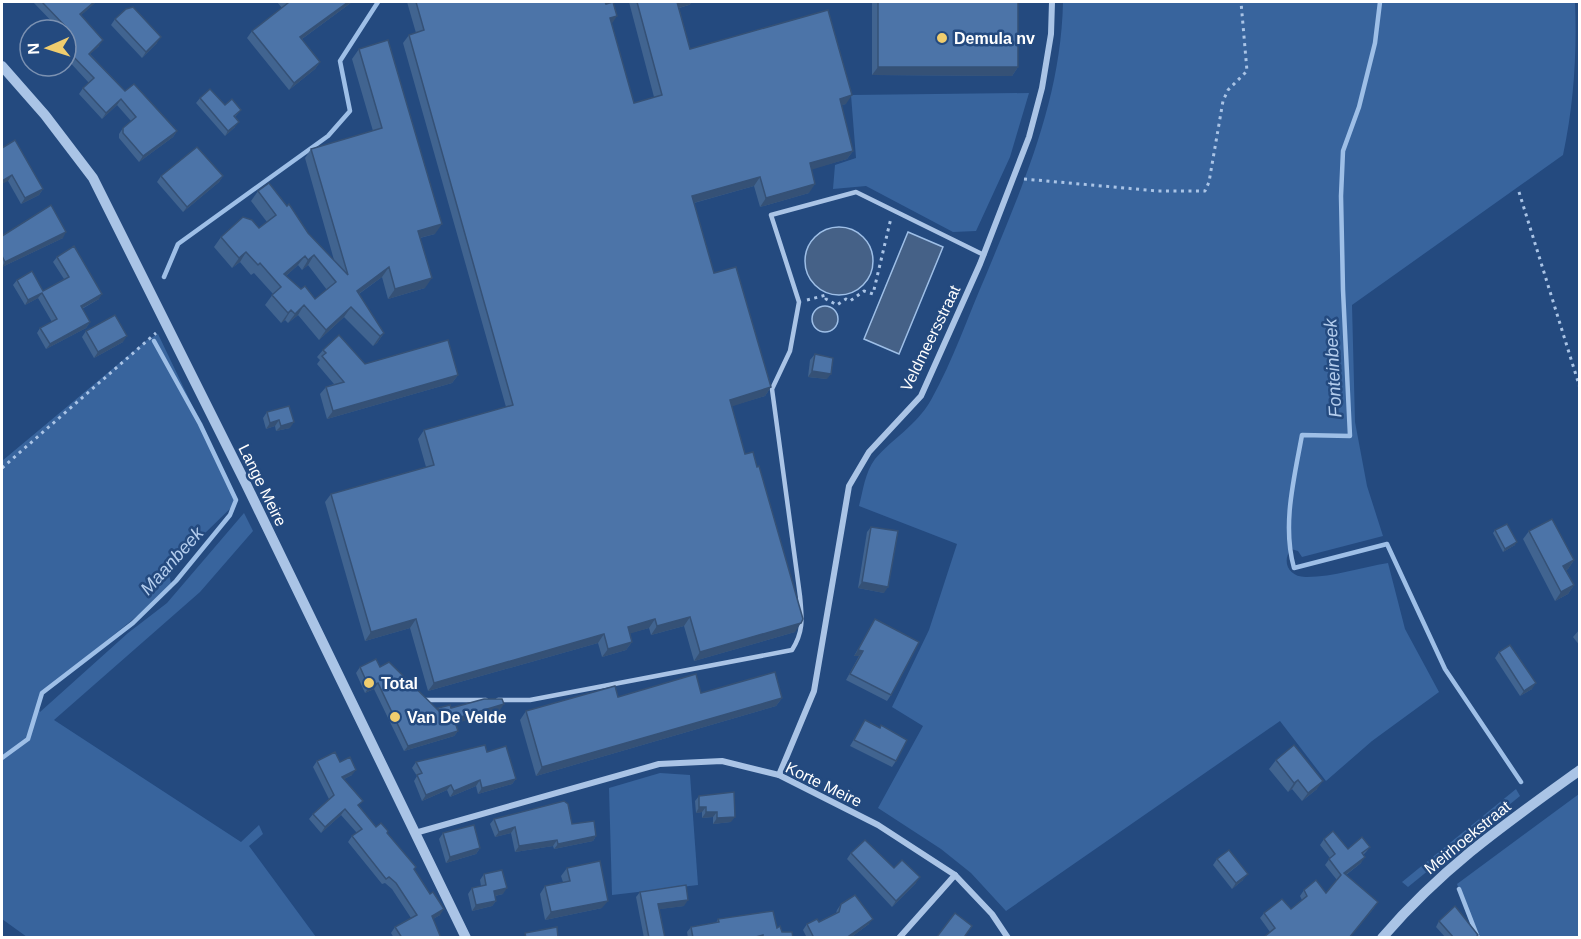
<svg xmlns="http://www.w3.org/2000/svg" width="1581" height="939" viewBox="0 0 1581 939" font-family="Arial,sans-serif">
  <rect width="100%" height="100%" fill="#244a7f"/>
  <!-- green -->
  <g fill="#38649d">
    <path d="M1063 2H1575C1577 53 1574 104 1563 155L1352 305 1355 422 1367 486 1383 536 1302 557 1298 551 1291 549C1281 562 1289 578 1307 577 1333 577 1362 567 1388 563L1405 629 1439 692 1372 741 1326 781 1280 721 1006 911 971 873 941 849 878 808 923 726 892 707 929 630 957 544 859 506C863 491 865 472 875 459 893 438 916 426 931 400 953 361 968 316 986 275 1023 185 1061 100 1063 2Z"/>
    <polygon points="1029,93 1010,157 976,231 953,232 866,186 833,189 835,165 856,158 851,95"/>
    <polygon points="158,334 238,501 168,569 172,588 45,690 38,701 40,712 128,633 167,603 244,513 253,531 200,592 54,720 241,842 259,825 263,834 249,846 316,937 27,937 2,919 2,461 147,340"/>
    <polygon points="660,773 690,775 698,885 612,895 609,788"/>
    <polygon points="1516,789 1520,796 1408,887 1402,882"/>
    <polygon points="1579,794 1579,937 1477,937 1457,884"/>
  </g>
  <!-- water -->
  <g fill="#456187" stroke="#9ebfe7" stroke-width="1.5">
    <circle cx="839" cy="261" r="34"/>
    <polygon points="908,232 943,247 899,354 864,339"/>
    <circle cx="825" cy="319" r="13"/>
  </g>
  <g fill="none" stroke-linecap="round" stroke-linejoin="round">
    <!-- stream -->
    <g stroke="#9ebfe7" stroke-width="4.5">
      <path d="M1380 2 1375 43 1359 107 1343 151 1341 196 1343 290 1350 436 1302 435C1294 479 1282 525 1294 568L1387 544 1445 669 1521 782"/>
      <polyline points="164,277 178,244 328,136 350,111 340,61 378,2"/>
      <polyline points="2,758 28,739 42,693 133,623 176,581 230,515 236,500 200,424 154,341"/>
      <polyline points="1459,889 1478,938"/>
    </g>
    <!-- path -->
    <g stroke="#aac4e6" stroke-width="3" stroke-dasharray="3 4.5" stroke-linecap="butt">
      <polyline points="1024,179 1158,191 1205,191 1209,182 1223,101 1228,90 1247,71 1241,2"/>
      <polyline points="1519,192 1580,388"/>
      <polyline points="807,300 826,295 826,299 837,305 846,299 850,301 864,291 873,294 891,218"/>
      <polyline points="2,468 156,333"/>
    </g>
    <!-- service -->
    <g stroke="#aac4e6" stroke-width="4.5">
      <polyline points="423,700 486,700"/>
      <path d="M498 700H530L792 650C804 631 802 618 800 596L772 389 790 351 799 302 771 215 856 192 984 255"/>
    </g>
    <!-- minor -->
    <g stroke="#aac4e6" stroke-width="6">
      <polyline points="779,775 814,691 849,486 869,452 921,396 980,264 1029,137 1042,88 1051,34 1052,2"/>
      <polyline points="415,833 659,764 722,761 779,775 878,825 955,875 992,914 1008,938"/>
      <polyline points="899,938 955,875"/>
    </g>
    <!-- tertiary -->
    <g stroke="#aac4e6" stroke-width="10">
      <polyline points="2,66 45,115 93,178 245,482 466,938"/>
      <path d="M1382 938C1443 867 1505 824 1580 770"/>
    </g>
  </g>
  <!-- wall -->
  <g fill="#416490" fill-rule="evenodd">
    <polygon points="33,2 96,2 81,15 99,46 90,54 125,91 177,131 173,137 139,162 119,138 119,134 123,128 131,121 117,105 102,119 79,94 83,88 89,83 66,58 66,30 60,30"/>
    <polygon points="277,2 352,2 302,39 320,62 315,69 289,90 247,38 252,31 282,8"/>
    <polygon points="407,2 605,2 634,103 654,97 629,2 692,2 689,5 679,8 690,49 846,104 841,105 853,151 847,159 811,169 809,193 760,207 754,186 694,203 714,273 771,387 765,396 731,406 795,632 694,661 684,626 651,635 649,628 630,633 632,642 626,650 602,657 598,643 428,691 410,628 365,641 325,502 331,494 426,467 418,439 424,430 506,407 403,43 409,35 416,33"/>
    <polygon points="872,2 1018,2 1018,67 1012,76 872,75"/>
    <polygon points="115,19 157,43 142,58 111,25"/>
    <path d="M359 49 435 234 420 238 425 288 388 299 382 277 359 294 384 333 377 343 373 346 344 317 319 340 298 315 288 323 285 320 281 323 265 305 273 294 254 273 251 275 240 262 232 268 214 247 221 237 259 228 267 222 251 201 258 191 287 206 308 233 334 260 305 158 311 149 373 131 352 59ZM298 265 302 270 308 265 327 290 315 299 301 289 286 276Z"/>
    <polygon points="200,98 241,110 235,117 235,127 225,136 196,103"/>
    <polygon points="2,148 43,189 39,195 21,204 8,181"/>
    <polygon points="161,176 223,176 219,182 183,212 157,182"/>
    <polygon points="2,236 63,238 2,267"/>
    <polygon points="57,257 99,299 82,309 90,322 86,328 46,349 37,333 40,328 52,322 38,298 25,305 13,285 17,280 43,291 64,279 53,262"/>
    <polygon points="86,331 123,342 94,358 82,337"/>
    <polygon points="323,350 365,364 458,375 452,383 327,419 320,394 326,387 334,384 317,364 320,360 317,357"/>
    <polygon points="815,354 827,379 808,377 810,360"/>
    <polygon points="267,412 290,428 276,431 275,426 266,429 263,418"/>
    <polygon points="871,527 884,593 858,588 867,532"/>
    <polygon points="1495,530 1515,545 1503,552 1493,533"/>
    <polygon points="1529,531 1574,560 1568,569 1566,570 1574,585 1568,594 1555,601 1523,539"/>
    <polygon points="875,619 891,695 887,701 846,680 859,656 854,656"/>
    <polygon points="1580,629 1580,646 1573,637"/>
    <polygon points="1499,652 1532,689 1520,696 1495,658"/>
    <polygon points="360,667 380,667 437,710 438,708 500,710 456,723 458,731 454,736 404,751 374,689 365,693 356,673"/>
    <polygon points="618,697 782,698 776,706 536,776 520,720 526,711"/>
    <polygon points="865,720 896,761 892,767 850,746"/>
    <polygon points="487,752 516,779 512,784 478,794 476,786 450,797 447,790 422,801 414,781 417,776 412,768 416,762"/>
    <polygon points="1276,760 1317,789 1302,801 1292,789 1288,792 1269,769"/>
    <polygon points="317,761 340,762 352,775 344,779 359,807 376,827 387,833 416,867 414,869 440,915 433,919 441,938 394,938 391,933 395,927 411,918 392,889 385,883 382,884 348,842 352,836 357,833 341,815 321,833 309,819 313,814 329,799 313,767"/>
    <polygon points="699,796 731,822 713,824 713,817 702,818 702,812 696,813 695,801"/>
    <polygon points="494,819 572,824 596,836 593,841 554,849 553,846 515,852 511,833 495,837 490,824"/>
    <polygon points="443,833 480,848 476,854 446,863 439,839"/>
    <polygon points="1324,839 1348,849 1370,847 1366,852 1363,855 1361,863 1346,875 1374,908 1349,938 1263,938 1270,932 1260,918 1264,913 1291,909 1302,900 1300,896 1304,890 1326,893 1337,880 1325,865 1330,858 1320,845"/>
    <polygon points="851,853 894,868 916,883 892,907 847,859"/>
    <polygon points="1217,859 1243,880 1232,889 1213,865"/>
    <polygon points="567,868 602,908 545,920 540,894 545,886 563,882 561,876"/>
    <polygon points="484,874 503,894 495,896 496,901 492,906 472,911 468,894 472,888 481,886 480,880"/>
    <polygon points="640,892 684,906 659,909 665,938 644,938 636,897"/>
    <polygon points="841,904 869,924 850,938 807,938 803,930 807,924 819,922 836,913 837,910"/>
    <polygon points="718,919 777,928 782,932 793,938 688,938 687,932 691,927 716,923"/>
    <polygon points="1439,921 1478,935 1476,938 1446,938 1436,927"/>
  </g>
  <!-- shaded-wall -->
  <g fill="#355176">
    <polygon points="94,2 96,2 77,19 80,14"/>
    <polygon points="348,2 352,2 295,44 300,37"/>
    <polygon points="677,2 692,2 689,5 671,10"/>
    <polygon points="617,16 611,25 610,18"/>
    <polygon points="161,37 157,43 142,58 146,52"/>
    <polygon points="103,40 99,46 85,59 89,54"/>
    <polygon points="320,62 315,69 289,90 294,83"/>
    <polygon points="878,67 1018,67 1012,76 872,75"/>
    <polygon points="852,95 846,104 834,107 840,99"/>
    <polygon points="121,99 117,105 102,119 106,113"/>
    <polygon points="239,122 235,127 225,136 228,131"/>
    <polygon points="177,131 173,137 139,162 143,156"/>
    <polygon points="853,151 847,159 804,172 810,163"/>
    <polygon points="12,175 8,181 2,184 2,181"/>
    <polygon points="223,176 219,182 183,212 187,207"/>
    <polygon points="760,177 754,186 686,205 692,196"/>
    <polygon points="815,184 809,193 760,207 766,198"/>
    <polygon points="43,189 39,195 21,204 25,198"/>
    <polygon points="442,224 435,234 411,240 418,231"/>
    <polygon points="66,232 63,238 2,267 5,262"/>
    <polygon points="246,252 240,262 232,268 239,258"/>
    <polygon points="314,255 308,265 302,270 308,260"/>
    <polygon points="305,256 298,265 277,284 284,274"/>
    <polygon points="389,267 382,277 350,300 357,291"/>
    <polygon points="432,278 425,288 388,299 395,289"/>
    <polygon points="42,293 38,298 25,305 28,300"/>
    <polygon points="102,294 99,299 77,311 81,306"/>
    <polygon points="304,305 298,315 288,323 295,314"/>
    <polygon points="351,307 344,317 319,340 326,330"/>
    <polygon points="291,310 285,320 281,323 288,313"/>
    <polygon points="90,322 86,328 46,349 50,344"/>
    <polygon points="384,333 377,343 373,346 380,336"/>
    <polygon points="127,336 123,342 94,358 98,352"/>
    <polygon points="812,371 831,374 827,379 808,377"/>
    <polygon points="458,375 452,383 327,419 333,411"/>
    <polygon points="771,387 765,396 724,409 730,400"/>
    <polygon points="279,420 275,426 266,429 270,423"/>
    <polygon points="294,422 290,428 276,431 281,426"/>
    <polygon points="1517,542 1515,545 1503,552 1505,549"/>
    <polygon points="1574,560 1568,569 1557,574 1563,566"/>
    <polygon points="862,582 888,587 884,593 858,588"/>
    <polygon points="1574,585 1568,594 1555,601 1561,592"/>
    <polygon points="690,617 684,626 651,635 657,626"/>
    <polygon points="416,619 410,628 365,641 371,632"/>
    <polygon points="655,619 649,628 622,636 628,627"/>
    <polygon points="801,623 795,632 694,661 700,652"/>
    <polygon points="604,634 598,643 428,691 434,683"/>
    <polygon points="632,642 626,650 602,657 608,649"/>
    <polygon points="858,650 863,651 859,656 854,656"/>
    <polygon points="378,683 374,689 365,693 369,687"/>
    <polygon points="1536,683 1532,689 1520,696 1524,691"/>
    <polygon points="782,698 776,706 536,776 542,767"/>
    <polygon points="504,704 500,710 451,725 454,719"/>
    <polygon points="458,731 454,736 404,751 408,746"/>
    <polygon points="356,770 352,775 338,782 342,777"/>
    <polygon points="516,779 512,784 478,794 482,788"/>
    <polygon points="480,780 476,786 450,797 454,791"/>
    <polygon points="1298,780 1292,789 1288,792 1294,783"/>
    <polygon points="1323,781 1317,789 1302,801 1308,793"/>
    <polygon points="451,785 447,790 422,801 426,795"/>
    <polygon points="699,807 706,807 702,812 696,813"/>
    <polygon points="345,809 341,815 321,833 325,827"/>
    <polygon points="706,812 717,812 713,817 702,818"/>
    <polygon points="735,817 731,822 713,824 717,818"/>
    <polygon points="515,827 511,833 495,837 499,832"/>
    <polygon points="596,836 593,841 554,849 558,844"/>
    <polygon points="557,840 553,846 515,852 519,846"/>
    <polygon points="480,848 476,854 446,863 450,857"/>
    <polygon points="1365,857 1361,863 1340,879 1344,873"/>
    <polygon points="1248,874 1243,880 1232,889 1236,883"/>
    <polygon points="920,877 916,883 892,907 896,901"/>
    <polygon points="507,888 503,894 490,897 494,891"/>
    <polygon points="688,900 684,906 654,910 658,904"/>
    <polygon points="496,901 492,906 472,911 476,905"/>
    <polygon points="608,901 602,908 545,920 551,912"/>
    <polygon points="444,909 440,915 428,922 432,916"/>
    <polygon points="873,919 869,924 850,938 846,938"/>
  </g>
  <!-- building -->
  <g fill="#4c74a8" stroke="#355176" stroke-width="1.5" fill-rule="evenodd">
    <polygon points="42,2 94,2 80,14 103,40 89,54 125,91 134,84 177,131 143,156 123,133 123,128 136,117 121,99 106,113 83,88 94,78 66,49 66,30 64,30 67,28"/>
    <polygon points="286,2 348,2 300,37 320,62 294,83 252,31 288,3"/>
    <polygon points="416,2 605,2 606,4 613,2 617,16 610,18 634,103 662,95 637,2 679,2 677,2 690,49 828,10 852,95 840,99 853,151 810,163 815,184 766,198 760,177 692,196 714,273 736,267 771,387 730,400 745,454 753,452 757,467 759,466 803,619 801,623 700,652 690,617 657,626 655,619 628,627 632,642 608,649 604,634 434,683 416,619 371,632 331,494 434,465 424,430 513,405 409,35 424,30"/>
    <rect x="878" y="2" width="140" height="65"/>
    <polygon points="133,7 161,37 146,52 115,19 126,9"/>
    <path d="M388 40 442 224 418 231 432 278 395 289 389 267 357 291 384 333 380 336 351 307 326 330 304 305 295 314 291 310 288 313 272 295 281 287 260 263 258 265 246 252 239 258 221 237 243 217 252 220 259 228 276 215 258 191 269 183 287 206 289 204 308 233 348 275 311 149 382 128 359 49ZM314 255 336 282 315 299 305 286 301 289 284 274 305 256 308 260Z"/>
    <polygon points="210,89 225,105 232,99 241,110 234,116 239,122 228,131 200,98"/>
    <polygon points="15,140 43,189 25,198 12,175 2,181 2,148"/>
    <polygon points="197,147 223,176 187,207 161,176"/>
    <polygon points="51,205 66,232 5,262 2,256 2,236"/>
    <polygon points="74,246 102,294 81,306 90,322 50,344 40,328 57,319 42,293 28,300 17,280 32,271 43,291 69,277 57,257"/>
    <polygon points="115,315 127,336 98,352 86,331"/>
    <polygon points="339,335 365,364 448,340 458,375 333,411 326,387 344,382 322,356 326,353 323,350"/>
    <polygon points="815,354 833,358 831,374 812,371"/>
    <polygon points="289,406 294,422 281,426 279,420 270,423 267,412"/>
    <polygon points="1552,519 1574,560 1563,566 1574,585 1561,592 1529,531"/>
    <polygon points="1507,524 1517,542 1505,549 1495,530"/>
    <polygon points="871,527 898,531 888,587 862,582"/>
    <polygon points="875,619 919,642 891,695 850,674 863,651 858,650"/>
    <polygon points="1510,645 1536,683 1524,691 1499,652"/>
    <polygon points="376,659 380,667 389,662 440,712 438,708 450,705 451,708 484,699 502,699 504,704 454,719 458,731 408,746 378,683 369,687 360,667"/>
    <polygon points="775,672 782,698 542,767 526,711 615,686 618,697 696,674 701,693"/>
    <polygon points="865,720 880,728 881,725 907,740 896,761 854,740"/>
    <polygon points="485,745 487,752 506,746 516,779 482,788 480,780 454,791 451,785 426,795 417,775 422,773 416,762"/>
    <polygon points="1294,745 1323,781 1308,793 1298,780 1294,783 1276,760"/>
    <polygon points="335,752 340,762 350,757 356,770 342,777 363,801 358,805 376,827 381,823 388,831 387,833 416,867 414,869 430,894 433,892 444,909 432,916 441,938 402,938 395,927 417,915 396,883 389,877 386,879 352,836 362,829 345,809 325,827 313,814 334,795 317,761"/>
    <polygon points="734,792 735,817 717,818 717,812 706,812 706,807 699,807 699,796"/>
    <polygon points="564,801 568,804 572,824 594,821 596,836 558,844 557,840 519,846 515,827 499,832 494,819"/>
    <polygon points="474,825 480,848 450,857 443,833"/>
    <polygon points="1333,831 1348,849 1362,837 1370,847 1362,853 1365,857 1344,873 1378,902 1349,938 1264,938 1264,937 1275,928 1264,913 1282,899 1291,909 1307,896 1304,890 1316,880 1326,893 1341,875 1329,859 1335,854 1324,839"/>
    <polygon points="865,840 894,868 902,860 920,877 896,901 851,853"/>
    <polygon points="1229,850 1248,874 1236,883 1217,859"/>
    <polygon points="600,861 608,901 551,912 545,886 570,881 567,868"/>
    <polygon points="502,870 507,888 494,891 496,901 476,905 472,888 486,885 484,874"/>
    <polygon points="686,885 688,900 658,904 665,938 649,938 640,892"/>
    <polygon points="855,895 873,919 846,938 814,938 807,924 817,919 819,922 839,912 841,904"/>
    <polygon points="1455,906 1478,935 1475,938 1454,938 1439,921"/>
    <polygon points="773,911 777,928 780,926 782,932 792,932 793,938 763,938 763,935 752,938 693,938 691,927 719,922 718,919"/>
    <polygon points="955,913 972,926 965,936 967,938 936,938"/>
    <polygon points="557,927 558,938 526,938 525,933"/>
  </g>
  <!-- markers -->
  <g fill="#f0cd6e" stroke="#244a7f" stroke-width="2">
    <circle cx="942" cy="38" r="6"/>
    <circle cx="369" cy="683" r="6"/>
    <circle cx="395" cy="717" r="6"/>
  </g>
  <g text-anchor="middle" stroke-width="5" stroke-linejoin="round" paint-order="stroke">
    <!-- poi labels -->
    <g font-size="16" font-weight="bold" fill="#fff" stroke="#244a7f" text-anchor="start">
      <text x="954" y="44">Demula nv</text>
      <text x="381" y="689">Total</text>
      <text x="407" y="723">Van De Velde</text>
    </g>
    <!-- street labels -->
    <g font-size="16" fill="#fff" stroke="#244a7f">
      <text transform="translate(930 338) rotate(-64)" y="6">Veldmeersstraat</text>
      <text transform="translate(263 485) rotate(64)" y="6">Lange Meire</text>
      <text transform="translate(824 784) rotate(26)" y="6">Korte Meire</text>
      <text transform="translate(1467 837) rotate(-39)" y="6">Meirhoekstraat</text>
    </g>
    <!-- water labels -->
    <g font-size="18" font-style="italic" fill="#b5ceee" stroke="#244a7f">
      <text transform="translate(1333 368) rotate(-93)" y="6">Fonteinbeek</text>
      <text transform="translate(172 561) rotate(-48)" y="6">Maanbeek</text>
    </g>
  </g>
  <!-- border -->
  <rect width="1581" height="939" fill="none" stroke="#ffffff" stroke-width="6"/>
  <!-- north arrow -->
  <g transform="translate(48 48) rotate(267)"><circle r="28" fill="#244a7f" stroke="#7c92b2" stroke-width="1.5"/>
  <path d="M0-4.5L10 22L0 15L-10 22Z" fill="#f0cd6e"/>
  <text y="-9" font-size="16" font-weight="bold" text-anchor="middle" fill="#ffffff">N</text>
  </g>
</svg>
